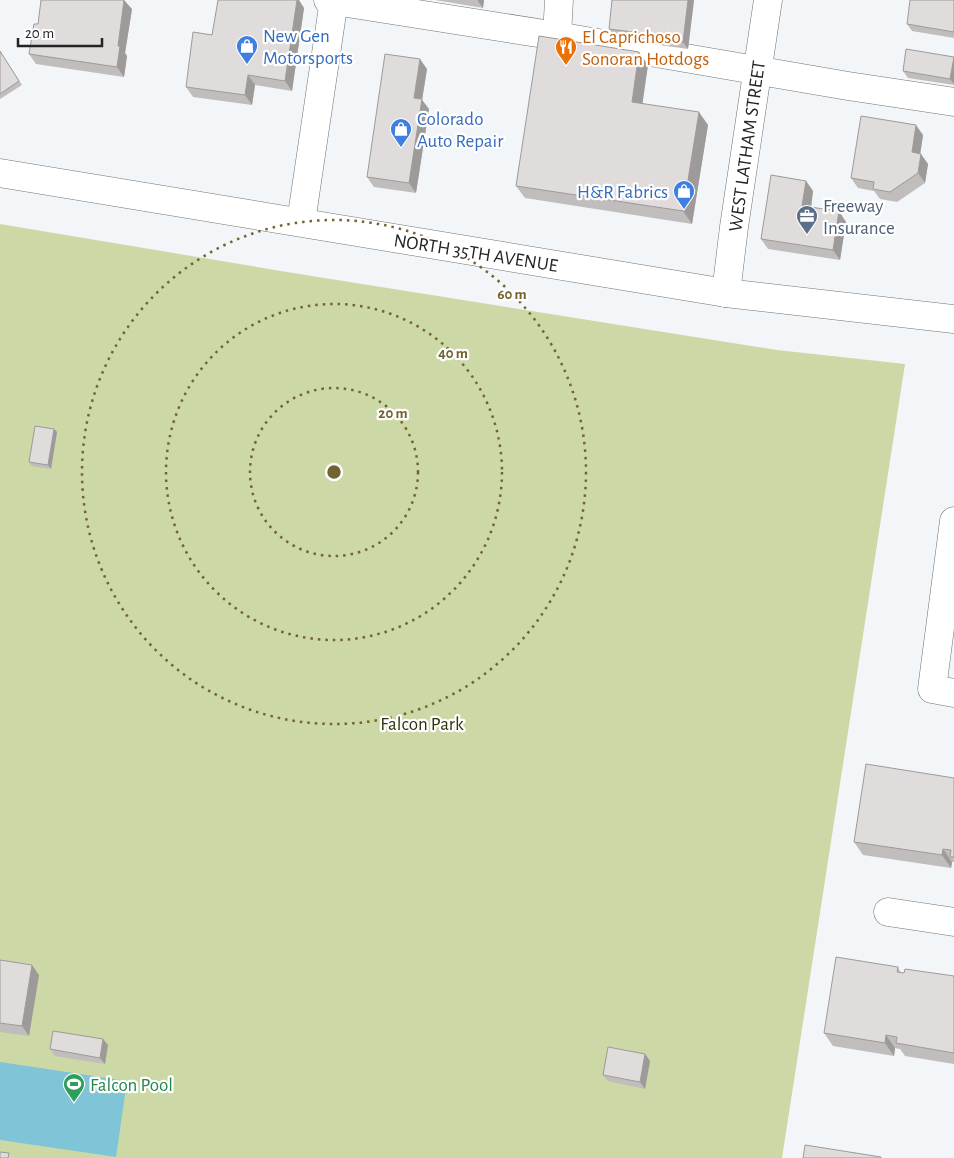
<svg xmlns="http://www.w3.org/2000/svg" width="954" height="1158" viewBox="0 0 954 1158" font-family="'Alegreya Sans',sans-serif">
  <rect width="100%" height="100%" fill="#f3f6f9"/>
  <!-- green -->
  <polygon fill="#ccd8a5" points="0,224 293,273 777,350 905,364 782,1158 0,1158"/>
  <!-- water -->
  <polygon fill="#80c5d7" points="0,1062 127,1081 116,1157 0,1140"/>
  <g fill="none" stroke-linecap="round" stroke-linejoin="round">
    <!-- minor casing -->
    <g stroke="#707375" stroke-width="29">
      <g id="minor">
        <polyline points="328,0 557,36 848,86 954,102"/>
        <polyline points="557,36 559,0"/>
        <polyline points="301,222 334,0"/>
        <polyline points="726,293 734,227 768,0"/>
        <polyline points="954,521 932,689 954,693"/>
        <polyline points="888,912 954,922"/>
      </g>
    </g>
    <!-- major casing -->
    <g stroke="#707375" stroke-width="29">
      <polyline id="major" points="0,173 726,293 954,319"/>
    </g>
    <!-- minor -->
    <use href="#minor" stroke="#fff" stroke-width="28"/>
    <!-- major -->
    <use href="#major" stroke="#fff" stroke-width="28"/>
  </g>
  <!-- wall -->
  <g fill="#c1bdbc">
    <polygon points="435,0 484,0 483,8"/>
    <polygon points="612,0 694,0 688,49 645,43 643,40 614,36 609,29"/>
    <polygon points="954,0 954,38 912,31 907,24"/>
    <polygon points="304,8 292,91 255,85 252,105 193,97 186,87 212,35"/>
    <polygon points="132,9 125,53 127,56 124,77 36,64 29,54"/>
    <polygon points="0,51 22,85 0,99"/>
    <polygon points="954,57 954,85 908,78 903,71"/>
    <polygon points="648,65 642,103 708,125 692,224 525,198 516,186"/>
    <polygon points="427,69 422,100 429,109 416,193 374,187 367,177"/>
    <polygon points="923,135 920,154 928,164 925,183 897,202 880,199 874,191 858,188 851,178"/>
    <polygon points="806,181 813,191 811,207 846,222 840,260 768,249 761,239"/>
    <polygon points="54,429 57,432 51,469 31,466 29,462"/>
    <polygon points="954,778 954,862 952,862 951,868 863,855 854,842"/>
    <polygon points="0,960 39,975 29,1036 0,1032"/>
    <polygon points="898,967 901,973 954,976 954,1064 905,1056 900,1049 895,1048 894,1056 833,1046 824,1033"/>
    <polygon points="108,1045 105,1064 55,1056 50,1049"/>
    <polygon points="645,1054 650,1061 645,1089 608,1081 603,1075"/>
  </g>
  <!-- shaded-wall -->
  <g fill="#9d9a99">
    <polygon points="124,0 132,9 125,53 127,56 124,77 117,67 118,46"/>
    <polygon points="297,0 299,0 304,8 292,91 285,81"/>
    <polygon points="478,0 484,0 483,8 478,1"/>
    <polygon points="688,0 694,0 688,49 683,42"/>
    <polygon points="639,52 648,65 641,114 632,102"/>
    <polygon points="954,57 954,84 950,79"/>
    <polygon points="420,59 427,69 422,100 429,109 416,193 409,183 414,98"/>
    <polygon points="248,75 255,85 252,105 245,95"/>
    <polygon points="699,112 708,125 692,224 683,211"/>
    <polygon points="916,125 923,135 919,162 912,152"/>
    <polygon points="921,154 928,164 925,183 918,173"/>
    <polygon points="806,181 813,191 810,216 802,206"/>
    <polygon points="839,211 846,222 840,260 833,250"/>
    <polygon points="54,429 57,432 51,469 48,465"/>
    <polygon points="943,849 952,862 951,868 942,855"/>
    <polygon points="32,965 39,975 29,1036 22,1026"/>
    <polygon points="886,1035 895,1048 894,1056 885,1043"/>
    <polygon points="103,1039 108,1045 105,1064 100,1058"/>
    <polygon points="645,1054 650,1061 645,1089 640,1082"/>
  </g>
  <!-- building -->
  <g fill="#e0dcdb" stroke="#9d9a99">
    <polygon points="41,0 124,0 118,46 120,46 117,67 29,54 34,24 38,24"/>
    <polygon points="218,0 297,0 285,81 248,75 245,95 186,87 193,32 212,35"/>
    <polygon points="612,0 688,0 683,42 640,36 641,33 609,29"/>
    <polygon points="910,0 954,0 954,32 907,24"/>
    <polygon points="539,36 639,52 632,102 699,112 683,211 516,186"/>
    <polygon points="906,49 954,57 950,79 903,71"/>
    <polygon points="0,51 19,81 0,94"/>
    <polygon points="385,54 420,59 414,98 422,99 409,183 367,177"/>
    <polygon points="861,116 916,125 912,152 921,154 918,173 890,192 873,189 874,182 851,178"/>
    <polygon points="771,175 806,181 802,206 839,211 833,250 761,239"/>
    <polygon points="35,426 54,429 48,465 29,462"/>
    <polygon points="866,764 954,778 954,857 950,857 951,850 943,849 942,855 854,842"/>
    <polygon points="836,957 898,967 897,972 904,973 905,969 954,976 954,1053 896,1043 897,1037 886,1035 885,1043 824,1033"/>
    <polygon points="0,960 32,965 22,1026 0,1023"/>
    <polygon points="53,1031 103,1039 100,1058 50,1049"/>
    <polygon points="608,1047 645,1054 640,1082 603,1075"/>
    <polygon points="805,1145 881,1157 881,1158 803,1158"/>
    <polygon points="0,1152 9,1153 8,1158 0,1158"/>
  </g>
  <!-- distance rings -->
  <g fill="none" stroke="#736331" stroke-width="2.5" stroke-dasharray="2.5 5">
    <circle cx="334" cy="472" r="84"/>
    <circle cx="334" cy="472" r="168"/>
    <circle cx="334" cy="472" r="252"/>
  </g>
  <!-- icons -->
  <defs>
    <g id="shop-pin" transform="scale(1.125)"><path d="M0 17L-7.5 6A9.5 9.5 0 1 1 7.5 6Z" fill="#3f7fe0" stroke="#fff"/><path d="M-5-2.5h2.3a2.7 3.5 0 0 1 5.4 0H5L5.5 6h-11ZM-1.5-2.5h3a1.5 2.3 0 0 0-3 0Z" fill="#fff"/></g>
    <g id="restaurant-pin" transform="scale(1.125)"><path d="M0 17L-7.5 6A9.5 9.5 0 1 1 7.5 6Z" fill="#e8710a" stroke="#fff"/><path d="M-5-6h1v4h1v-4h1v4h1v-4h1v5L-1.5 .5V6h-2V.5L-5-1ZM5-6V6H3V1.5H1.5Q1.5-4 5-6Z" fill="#fff"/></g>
    <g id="office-pin" transform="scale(1.125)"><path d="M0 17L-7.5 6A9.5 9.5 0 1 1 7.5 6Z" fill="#5c6f8a" stroke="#fff"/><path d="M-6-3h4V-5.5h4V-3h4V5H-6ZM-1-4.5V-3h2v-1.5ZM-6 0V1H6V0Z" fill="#fff"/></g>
    <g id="stadium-pin" transform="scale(1.125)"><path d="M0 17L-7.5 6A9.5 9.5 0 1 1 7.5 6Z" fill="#2e9e5b" stroke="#fff"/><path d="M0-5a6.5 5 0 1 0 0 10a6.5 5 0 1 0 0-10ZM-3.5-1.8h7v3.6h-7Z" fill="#fff"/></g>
  </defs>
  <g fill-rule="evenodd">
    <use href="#shop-pin" x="247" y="46"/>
    <use href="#restaurant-pin" x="566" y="47"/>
    <use href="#shop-pin" x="401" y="129"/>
    <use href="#shop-pin" x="684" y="191"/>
    <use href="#office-pin" x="807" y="216"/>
    <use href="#stadium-pin" x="74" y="1084"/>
  </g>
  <g text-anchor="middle" stroke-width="4.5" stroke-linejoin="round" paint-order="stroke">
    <!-- shop labels -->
    <g font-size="19" fill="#366cbe" stroke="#fff" text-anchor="start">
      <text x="263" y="42">New Gen<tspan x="263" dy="22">Motorsports</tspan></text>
      <text x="417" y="125">Colorado<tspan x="417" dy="22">Auto Repair</tspan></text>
      <text x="668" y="198" text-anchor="end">H&amp;R Fabrics</text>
    </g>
    <!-- food labels -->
    <g font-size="19" fill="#c56008" stroke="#fff" text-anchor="start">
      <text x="582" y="43">El Caprichoso<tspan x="582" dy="22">Sonoran Hotdogs</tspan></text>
    </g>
    <!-- street labels -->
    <g font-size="19" fill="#222324" stroke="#fff">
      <text transform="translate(746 146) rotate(-82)" y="7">WEST LATHAM STREET</text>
      <text transform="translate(476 252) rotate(9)" y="7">NORTH 35TH AVENUE</text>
    </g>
    <!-- service labels -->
    <g font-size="19" fill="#4e5e75" stroke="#fff" text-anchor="start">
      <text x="823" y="212">Freeway<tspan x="823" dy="22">Insurance</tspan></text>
    </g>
    <!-- park labels -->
    <g font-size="19" fill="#2d340a" stroke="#fff">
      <text x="422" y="730">Falcon Park</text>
    </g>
    <!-- leisure labels -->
    <g font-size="19" fill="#27864d" stroke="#fff" text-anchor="start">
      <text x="90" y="1091">Falcon Pool</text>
    </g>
  </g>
  <circle cx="334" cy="472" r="8" fill="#736331" stroke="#fff" stroke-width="2.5"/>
  <g font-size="15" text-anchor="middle" font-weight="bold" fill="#736331" stroke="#fff" stroke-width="4.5" stroke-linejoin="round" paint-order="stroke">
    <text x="512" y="299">60 m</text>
    <text x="453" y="358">40 m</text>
    <text x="393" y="418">20 m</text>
  </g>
  <!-- scale -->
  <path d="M18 38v8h84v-8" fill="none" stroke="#222324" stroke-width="2.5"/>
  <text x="25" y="38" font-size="15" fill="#222324" stroke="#ffffff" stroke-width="4" paint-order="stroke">20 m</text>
</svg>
